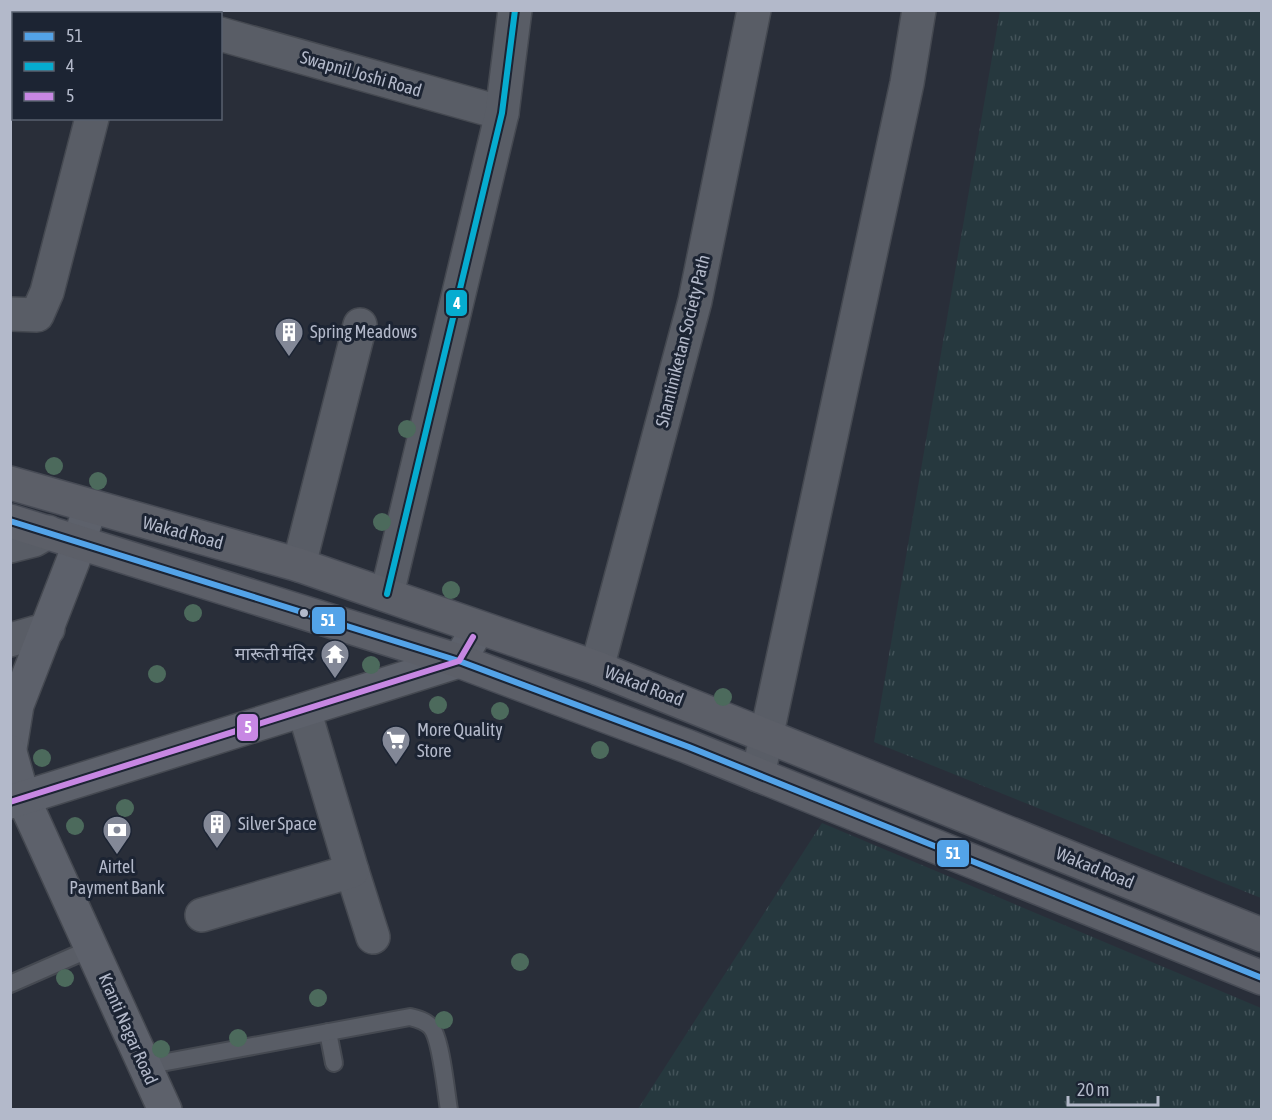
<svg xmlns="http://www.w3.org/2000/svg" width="1272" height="1120" viewBox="0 0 1272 1120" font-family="'Asap Condensed','Noto Sans Devanagari',sans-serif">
  <defs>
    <pattern id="grass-tufts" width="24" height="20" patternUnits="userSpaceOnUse" patternTransform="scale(1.5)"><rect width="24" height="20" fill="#26383e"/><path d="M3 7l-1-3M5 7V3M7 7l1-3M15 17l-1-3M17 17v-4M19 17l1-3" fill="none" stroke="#435359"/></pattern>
  </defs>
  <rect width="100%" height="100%" fill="#292e39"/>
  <!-- grass -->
  <g fill="url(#grass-tufts)">
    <polygon points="1000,11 1261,11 1261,898 874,742"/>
    <polygon points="822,823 1261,1008 1261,1109 638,1109"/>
  </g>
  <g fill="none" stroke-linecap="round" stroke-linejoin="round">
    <!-- lane casing -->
    <g stroke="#454951" stroke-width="20">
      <g id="lane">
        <polyline points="10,984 92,948"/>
        <polyline points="328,1032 334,1063"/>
        <path d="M145 1066 410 1017C418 1019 426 1021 431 1027 441 1038 446 1092 449 1110"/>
      </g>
    </g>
    <!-- street casing -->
    <g stroke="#454951" stroke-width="36">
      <g id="street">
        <polyline points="127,10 140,14"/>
        <polyline points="178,14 179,10"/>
        <polyline points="220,34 502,113"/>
        <polyline points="10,314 37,315 47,292 92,118"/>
        <polyline points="10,546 34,540 48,532"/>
        <polyline points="299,565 360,325"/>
        <polyline points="387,594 502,113 515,10"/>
        <polyline points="10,640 48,629"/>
        <polyline points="597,668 695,301 754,10"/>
        <polyline points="758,775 907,83 919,10"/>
        <polyline points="352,871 373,937"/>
        <polyline points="202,915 352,871 304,710"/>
      </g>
    </g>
    <!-- secondary casing -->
    <g stroke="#454951" stroke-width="36">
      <g id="secondary">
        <polyline points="10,748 17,705 73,561 90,507"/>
        <polyline points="10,752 23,798 165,1110"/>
        <polyline points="10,802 459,661 478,628"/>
      </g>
    </g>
    <!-- primary casing -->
    <g stroke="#474b55" stroke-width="36">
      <g id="primary">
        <polyline points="10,483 299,565 597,668 1262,935"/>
        <polyline points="10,521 459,661 689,747 1262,978"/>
      </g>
    </g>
    <!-- lane -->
    <use href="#lane" stroke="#595d66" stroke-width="16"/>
    <!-- street -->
    <use href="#street" stroke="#595d66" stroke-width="33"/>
    <!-- secondary -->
    <use href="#secondary" stroke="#5d616b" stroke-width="33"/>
    <!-- primary -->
    <use href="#primary" stroke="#5c5f68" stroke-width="33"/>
    <!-- bus-1 casing -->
    <g stroke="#1c2433" stroke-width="10">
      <polyline id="bus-1" points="10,521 459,661 689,747 1262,978"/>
    </g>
    <!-- bus-2 casing -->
    <g stroke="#1c2433" stroke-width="10">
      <polyline id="bus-2" points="387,594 502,113 515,10"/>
    </g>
    <!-- bus-3 casing -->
    <g stroke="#1c2433" stroke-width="10">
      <polyline id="bus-3" points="10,802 459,661 473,637"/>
    </g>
    <!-- bus-1 -->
    <use href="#bus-1" stroke="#53a3e8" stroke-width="6"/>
    <!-- bus-2 -->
    <use href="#bus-2" stroke="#06acd0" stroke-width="6"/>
    <!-- bus-3 -->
    <use href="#bus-3" stroke="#c787e3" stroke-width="6"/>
  </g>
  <!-- trees -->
  <g fill="#4c6a5c">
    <circle cx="407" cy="429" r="9"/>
    <circle cx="54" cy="466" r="9"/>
    <circle cx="98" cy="481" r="9"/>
    <circle cx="382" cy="522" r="9"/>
    <circle cx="451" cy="590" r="9"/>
    <circle cx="193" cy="613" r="9"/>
    <circle cx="371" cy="665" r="9"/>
    <circle cx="157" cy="674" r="9"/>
    <circle cx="723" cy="697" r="9"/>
    <circle cx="438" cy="705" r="9"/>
    <circle cx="500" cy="711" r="9"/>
    <circle cx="600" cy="750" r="9"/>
    <circle cx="42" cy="758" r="9"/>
    <circle cx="125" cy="808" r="9"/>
    <circle cx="75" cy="826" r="9"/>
    <circle cx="520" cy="962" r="9"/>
    <circle cx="65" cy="978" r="9"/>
    <circle cx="318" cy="998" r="9"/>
    <circle cx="444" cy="1020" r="9"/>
    <circle cx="238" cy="1038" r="9"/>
    <circle cx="161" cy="1049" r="9"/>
  </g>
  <!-- icons -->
  <defs>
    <g id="building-pin" transform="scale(1.5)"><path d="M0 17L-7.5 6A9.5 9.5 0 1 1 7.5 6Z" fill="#838897" stroke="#1c2433"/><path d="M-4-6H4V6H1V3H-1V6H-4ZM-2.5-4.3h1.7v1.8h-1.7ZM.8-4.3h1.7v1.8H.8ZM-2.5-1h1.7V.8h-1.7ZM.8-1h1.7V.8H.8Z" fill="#fff"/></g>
    <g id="temple-pin" transform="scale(1.5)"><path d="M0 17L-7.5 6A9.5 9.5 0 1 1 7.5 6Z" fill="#838897" stroke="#1c2433"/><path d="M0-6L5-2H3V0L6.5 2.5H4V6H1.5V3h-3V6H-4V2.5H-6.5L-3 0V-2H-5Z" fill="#fff"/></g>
    <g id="supermarket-pin" transform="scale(1.5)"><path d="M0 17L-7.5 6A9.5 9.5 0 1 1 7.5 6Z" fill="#838897" stroke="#1c2433"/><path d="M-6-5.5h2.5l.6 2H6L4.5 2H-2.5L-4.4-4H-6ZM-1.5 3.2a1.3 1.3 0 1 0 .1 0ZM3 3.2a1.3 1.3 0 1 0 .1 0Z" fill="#fff"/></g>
    <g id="bank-pin" transform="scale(1.5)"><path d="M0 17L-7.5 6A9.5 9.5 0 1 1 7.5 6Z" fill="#838897" stroke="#1c2433"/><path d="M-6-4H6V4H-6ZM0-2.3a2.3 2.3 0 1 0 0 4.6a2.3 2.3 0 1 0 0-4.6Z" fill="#fff"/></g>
  </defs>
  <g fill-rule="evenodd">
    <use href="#building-pin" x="289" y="332"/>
    <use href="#temple-pin" x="335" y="654"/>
    <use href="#supermarket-pin" x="396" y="740"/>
    <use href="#building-pin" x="217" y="824"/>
    <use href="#bank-pin" x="117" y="830"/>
  </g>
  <!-- markers -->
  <circle fill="#b3b9ca" stroke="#1c2433" stroke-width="2" cx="304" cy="613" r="5"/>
  <g text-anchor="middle" stroke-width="6" stroke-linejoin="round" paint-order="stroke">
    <!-- street labels -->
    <g font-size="18" fill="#b3b9ca" stroke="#1c2433">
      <text transform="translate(361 74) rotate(16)" y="6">Swapnil Joshi Road</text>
      <text transform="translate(683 341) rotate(-76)" y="6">Shantiniketan Society Path</text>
      <text transform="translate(183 533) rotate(15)" y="6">Wakad Road</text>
      <text transform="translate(644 686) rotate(21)" y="6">Wakad Road</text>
      <text transform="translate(1095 868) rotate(22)" y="6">Wakad Road</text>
      <text transform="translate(128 1029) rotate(66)" y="6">Kranti Nagar Road</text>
    </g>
    <!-- poi labels -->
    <g font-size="18" fill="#b3b9ca" stroke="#1c2433" text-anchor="start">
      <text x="310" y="338">Spring Meadows</text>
      <text x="314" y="660" text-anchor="end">मारूती मंदिर</text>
      <text x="417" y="736">More Quality<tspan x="417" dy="21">Store</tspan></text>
      <text x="238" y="830">Silver Space</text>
      <text x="117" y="873" text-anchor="middle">Airtel<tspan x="117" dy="21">Payment Bank</tspan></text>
    </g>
  </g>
  <g stroke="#1c2433" stroke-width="2">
    <rect x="445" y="289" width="23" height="28" rx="6" fill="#06acd0"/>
    <rect x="311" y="606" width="35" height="29" rx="6" fill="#53a3e8"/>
    <rect x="236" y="713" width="23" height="29" rx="6" fill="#c787e3"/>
    <rect x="936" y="839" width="34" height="29" rx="6" fill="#53a3e8"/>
  </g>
  <g font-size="16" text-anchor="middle" font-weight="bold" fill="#fff">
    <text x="457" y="309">4</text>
    <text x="328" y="626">51</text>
    <text x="248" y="733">5</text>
    <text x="953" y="859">51</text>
  </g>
  <!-- border -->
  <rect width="1272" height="1120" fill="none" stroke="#b3b9ca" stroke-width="24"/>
  <!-- legend -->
  <rect x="12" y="12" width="210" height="108" fill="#1c2433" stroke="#58606f" stroke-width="1.5"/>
  <rect x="24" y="32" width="30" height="9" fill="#53a3e8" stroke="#58606f" stroke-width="1.5"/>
  <text x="66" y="42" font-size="18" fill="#b3b9ca">51</text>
  <rect x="24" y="62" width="30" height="9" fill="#06acd0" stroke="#58606f" stroke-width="1.5"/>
  <text x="66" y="72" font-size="18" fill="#b3b9ca">4</text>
  <rect x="24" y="92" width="30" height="9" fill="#c787e3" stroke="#58606f" stroke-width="1.5"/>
  <text x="66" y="102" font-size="18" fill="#b3b9ca">5</text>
  <!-- scale -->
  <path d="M1068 1096v9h90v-9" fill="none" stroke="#b3b9ca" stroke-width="3"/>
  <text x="1077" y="1096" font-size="18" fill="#b3b9ca" stroke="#1c2433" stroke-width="4.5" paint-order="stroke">20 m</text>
</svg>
